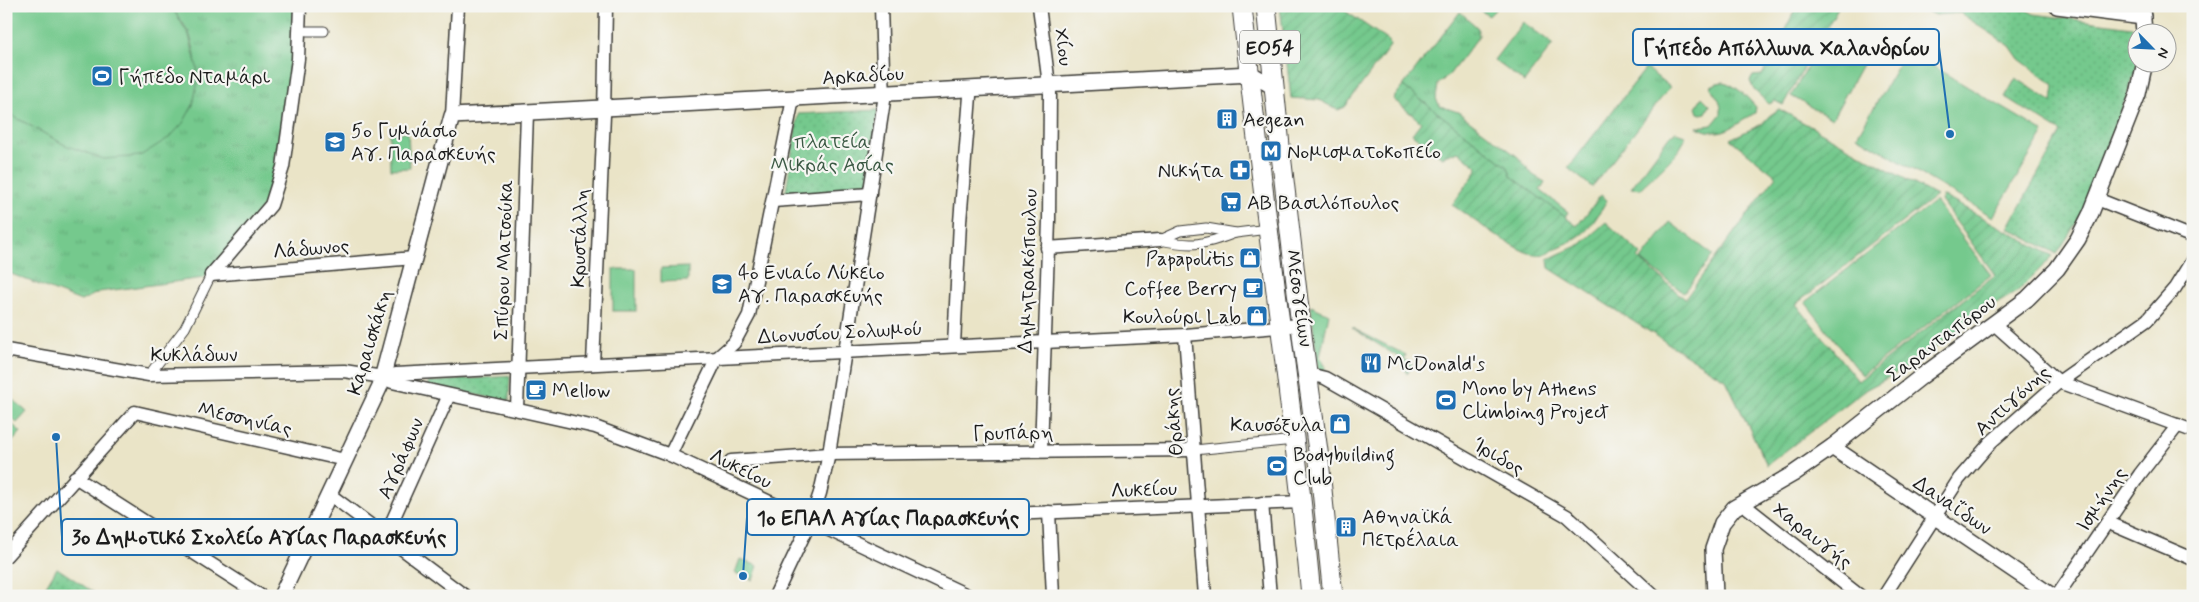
<svg xmlns="http://www.w3.org/2000/svg" width="2199" height="602" viewBox="0 0 2199 602" font-family="Mynerve,sans-serif">
  <defs>
    <pattern id="grass-tufts" width="24" height="20" patternUnits="userSpaceOnUse" patternTransform="scale(1.25)"><rect width="24" height="20" fill="#74c98d"/><path d="M3 7l-1-3M5 7V3M7 7l1-3M15 17l-1-3M17 17v-4M19 17l1-3" fill="none" stroke="#64ac79"/></pattern>
    <pattern id="park-dots" width="8" height="8" patternUnits="userSpaceOnUse" patternTransform="scale(1.25)"><rect width="8" height="8" fill="#74c98d"/><path d="M2 2h.1M6 6h.1" fill="none" stroke="#64ac79" stroke-width="1.8" stroke-linecap="round"/></pattern>
    <pattern id="garden-furrows" width="10" height="10" patternUnits="userSpaceOnUse" patternTransform="scale(1.25)"><rect width="10" height="10" fill="#74c98d"/><path d="M-1 1l2-2M0 10L10 0M9 11l2-2" fill="none" stroke="#64ac79"/></pattern>
  </defs>
  <rect width="100%" height="100%" fill="#f6f6f2"/>
  <filter id="ink" filterUnits="userSpaceOnUse"><feTurbulence type="fractalNoise" baseFrequency=".02" numOctaves="2"/><feDisplacementMap in="SourceGraphic" scale="10" xChannelSelector="R" yChannelSelector="G"/><feConvolveMatrix kernelMatrix="1 2 1 2 8 2 1 2 1" color-interpolation-filters="sRGB"/></filter>
  <filter id="wash" filterUnits="userSpaceOnUse"><feTurbulence type="fractalNoise" baseFrequency=".0096" numOctaves="4" result="noise"/><feDisplacementMap in="SourceGraphic" scale="20" xChannelSelector="R" yChannelSelector="G"/><feGaussianBlur stdDeviation="1.12" result="paint"/><feColorMatrix in="noise" values="0 0 0 0 0 0 0 0 0 0 0 0 0 0 0 0 0 1.4 0 .05"/><feComposite in="paint" operator="in"/></filter>
  <g filter="url(#wash)">
    <rect width="100%" height="100%" fill="#eae4c7"/>
    <!-- grass -->
    <g fill="url(#grass-tufts)" stroke="#487254">
      <path d="M171 6H294V54L280 157 265 204 204 278 99 292 81 301 6 272V112L65 145 193 105C198 82 198 59 190 36 186 26 177 16 171 6Z"/>
      <polygon points="1482,6 1499,6 1489,16 1480,10"/>
      <polygon points="1460,12 1478,28 1479,36 1449,75 1438,84 1436,99 1440,106 1458,112 1518,157 1533,175 1545,182 1540,190 1568,212 1565,217 1511,176 1508,167 1403,86"/>
      <polygon points="1523,22 1553,44 1524,82 1494,60"/>
      <polygon points="1646,68 1670,87 1592,187 1568,168"/>
      <path d="M1724 82C1737 86 1746 96 1756 107L1755 113C1734 125 1722 140 1697 127L1712 125 1721 114C1722 96 1714 98 1711 86L1717 83Z"/>
      <polygon points="1702,97 1710,105 1706,113 1701,114 1698,113 1696,107"/>
      <path d="M1676 132 1685 135C1687 149 1650 178 1640 189L1631 188 1670 135Z"/>
      <polygon points="1311,306 1329,314 1320,357 1326,367 1323,373 1318,369"/>
      <polygon points="1352,328 1406,355 1404,359 1412,364 1407,374 1403,360"/>
    </g>
    <!-- park -->
    <g fill="url(#park-dots)" stroke="#487254">
      <polygon points="1916,6 2019,6 2034,14 2132,27 2138,32 2138,63 2128,93 2082,214 2057,254 2008,228 2061,132 2005,97 2016,78 2052,102 2054,85 2019,59 2010,46 1960,13 1935,15"/>
      <polygon points="878,110 868,190 785,197 798,114"/>
      <polygon points="510,376 509,401 428,386 428,382"/>
      <polygon points="57,568 99,596 40,596"/>
    </g>
    <!-- garden -->
    <g fill="url(#garden-furrows)" stroke="#487254">
      <polygon points="1280,6 1338,6 1389,41 1390,46 1345,107 1338,110 1319,100 1291,98"/>
      <polygon points="1797,6 1839,6 1783,105 1775,101 1769,104 1754,90 1750,81 1753,76 1762,75"/>
      <path d="M1403 86 1508 167 1511 176 1577 226 1601 195 1607 200C1592 226 1588 234 1559 247 1552 250 1546 255 1538 255 1519 255 1469 216 1452 205L1476 172 1477 167 1458 151 1442 157 1412 134 1421 122 1393 99Z"/>
      <polygon points="1779,109 1936,196 1796,304 1858,381 1995,275 1941,201 1943,196 2053,256 2018,291 1978,315 1908,367 1865,390 1767,465 1726,380 1549,268 1548,259 1581,244 1606,222 1641,254 1638,258 1685,299 1776,176 1730,139 1762,124 1769,116"/>
    </g>
    <!-- pitch -->
    <g fill="#74c98d" stroke="#487254">
      <polygon points="6,6 171,6 189,35 197,67 197,85 193,105 183,123 170,137 140,156 104,159 65,145 6,112"/>
      <polygon points="1829,28 1870,50 1832,119 1791,96"/>
      <polygon points="1907,51 2044,132 1993,217 1857,136"/>
      <polygon points="408,132 410,168 391,169 390,133"/>
      <polygon points="1935,201 1991,275 1862,375 1805,302"/>
      <polygon points="1670,222 1713,255 1684,293 1641,260"/>
      <polygon points="688,267 688,281 661,282 661,268"/>
      <rect x="613" y="269" width="23" height="42"/>
      <polygon points="6,394 27,412 17,423 6,413"/>
      <polygon points="6,419 21,432 6,449"/>
      <polygon points="740,559 758,566 753,580 735,573"/>
    </g>
  </g>
  <g filter="url(#ink)">
    <g fill="none" stroke-linecap="round" stroke-linejoin="round">
      <!-- pedestrian casing -->
      <g stroke="#3b3a36" stroke-width="11">
        <g id="pedestrian">
          <polyline points="307,31 324,31"/>
          <polyline points="1160,240 1180,231 1206,228 1236,233 1268,229"/>
          <path d="M1160 240C1192 247 1204 245 1235 233"/>
          <polyline points="149,375 185,328 211,275"/>
          <polyline points="1194,450 1295,440"/>
        </g>
      </g>
      <!-- minor casing -->
      <g stroke="#3b3a36" stroke-width="15">
        <g id="minor">
          <polyline points="1039,6 1050,93 1049,220 1041,450"/>
          <polyline points="452,116 458,6"/>
          <polyline points="2097,199 2193,237"/>
          <polyline points="773,201 870,194"/>
          <polyline points="1047,248 1160,240"/>
          <polyline points="211,275 271,205 283,167 298,59 300,6"/>
          <polyline points="211,275 414,258"/>
          <polyline points="1994,324 2059,382 2193,431"/>
          <polyline points="1185,335 1205,596"/>
          <polyline points="954,345 960,222 970,96"/>
          <polyline points="6,350 149,375 344,371 383,377 392,382 595,427 670,455 969,596"/>
          <polyline points="593,364 604,115 606,6"/>
          <polyline points="383,377 395,374 1185,335 1300,325"/>
          <polyline points="1307,378 1317,376 1325,378 1567,516 1654,596"/>
          <polyline points="517,409 527,113"/>
          <polyline points="670,455 717,358 734,343 749,315 793,99"/>
          <polyline points="731,461 829,454 1194,450"/>
          <polyline points="75,477 261,596"/>
          <polyline points="329,494 465,596"/>
          <polyline points="1262,503 1270,596"/>
          <polyline points="1743,504 1860,596"/>
          <polyline points="1049,512 1053,596"/>
          <polyline points="812,522 1303,502"/>
          <polyline points="2109,523 2193,559"/>
          <polyline points="386,535 449,395"/>
          <polyline points="6,556 135,412 345,460"/>
          <polyline points="775,596 810,522 820,493 829,454 884,101 881,6"/>
          <polyline points="1884,596 1959,479 1991,442 2059,382 2147,320 2175,288 2193,259"/>
          <polyline points="2057,596 2140,474 2178,425"/>
        </g>
      </g>
      <!-- tertiary casing -->
      <g stroke="#3b3a36" stroke-width="18">
        <g id="tertiary">
          <polyline points="2057,6 2143,17"/>
          <polyline points="2142,8 2144,32"/>
          <polyline points="1832,447 2052,596"/>
          <polyline points="281,596 380,386 452,116 1251,74 1274,87"/>
          <polyline points="1715,596 1713,549 1722,523 1734,508 1793,474 1832,447 1922,376 2027,299 2057,269 2078,239 2091,213 2138,94 2145,62"/>
        </g>
      </g>
      <!-- primary casing -->
      <g stroke="#3b3a36" stroke-width="21">
        <g id="primary">
          <path d="M1242 6C1262 203 1293 399 1311 596"/>
          <polyline points="1266,6 1280,146 1303,343 1318,451 1333,596"/>
        </g>
      </g>
      <!-- pedestrian -->
      <use href="#pedestrian" stroke="#fff" stroke-width="9"/>
      <!-- minor -->
      <use href="#minor" stroke="#fff" stroke-width="12"/>
      <!-- tertiary -->
      <use href="#tertiary" stroke="#fff" stroke-width="15"/>
      <!-- primary -->
      <use href="#primary" stroke="#fff" stroke-width="19"/>
    </g>
  </g>
  <!-- icons -->
  <defs>
    <g id="stadium-square" transform="scale(1.125)"><rect x="-9" y="-9" width="18" height="18" rx="4" fill="#1f6fb2" stroke="#f6f6f2"/><path d="M0-5a6.5 5 0 1 0 0 10a6.5 5 0 1 0 0-10ZM-3.5-1.8h7v3.6h-7Z" fill="#fff"/></g>
    <g id="building-square" transform="scale(1.125)"><rect x="-9" y="-9" width="18" height="18" rx="4" fill="#1f6fb2" stroke="#f6f6f2"/><path d="M-4-6H4V6H1V3H-1V6H-4ZM-2.5-4.3h1.7v1.8h-1.7ZM.8-4.3h1.7v1.8H.8ZM-2.5-1h1.7V.8h-1.7ZM.8-1h1.7V.8H.8Z" fill="#fff"/></g>
    <g id="school-square" transform="scale(1.125)"><rect x="-9" y="-9" width="18" height="18" rx="4" fill="#1f6fb2" stroke="#f6f6f2"/><path d="M0-5L7-2L0 1L-7-2ZM-4 1L0 2.5L4 1V4Q0 6-4 4Z" fill="#fff"/></g>
    <g id="metro-square" transform="scale(1.125)"><rect x="-9" y="-9" width="18" height="18" rx="4" fill="#1f6fb2" stroke="#f6f6f2"/><path d="M-5.5 5V-5H-3L0 0L3-5H5.5V5H3V-.5L0 4L-3-.5V5Z" fill="#fff"/></g>
    <g id="pharmacy-square" transform="scale(1.125)"><rect x="-9" y="-9" width="18" height="18" rx="4" fill="#1f6fb2" stroke="#f6f6f2"/><path d="M-2-6h4v4h4v4h-4v4h-4v-4h-4v-4h4Z" fill="#fff"/></g>
    <g id="supermarket-square" transform="scale(1.125)"><rect x="-9" y="-9" width="18" height="18" rx="4" fill="#1f6fb2" stroke="#f6f6f2"/><path d="M-6-5.5h2.5l.6 2H6L4.5 2H-2.5L-4.4-4H-6ZM-1.5 3.2a1.3 1.3 0 1 0 .1 0ZM3 3.2a1.3 1.3 0 1 0 .1 0Z" fill="#fff"/></g>
    <g id="shop-square" transform="scale(1.125)"><rect x="-9" y="-9" width="18" height="18" rx="4" fill="#1f6fb2" stroke="#f6f6f2"/><path d="M-5-2.5h2.3a2.7 3.5 0 0 1 5.4 0H5L5.5 6h-11ZM-1.5-2.5h3a1.5 2.3 0 0 0-3 0Z" fill="#fff"/></g>
    <g id="cafe-square" transform="scale(1.125)"><rect x="-9" y="-9" width="18" height="18" rx="4" fill="#1f6fb2" stroke="#f6f6f2"/><path d="M-5.5-4.5H6V0H3Q3 3.5 0 3.5H-2.5Q-5.5 3.5-5.5 0ZM3-3.2v2h1.7v-2ZM-6 4.5H4V6H-6Z" fill="#fff"/></g>
    <g id="restaurant-square" transform="scale(1.125)"><rect x="-9" y="-9" width="18" height="18" rx="4" fill="#1f6fb2" stroke="#f6f6f2"/><path d="M-5-6h1v4h1v-4h1v4h1v-4h1v5L-1.5 .5V6h-2V.5L-5-1ZM5-6V6H3V1.5H1.5Q1.5-4 5-6Z" fill="#fff"/></g>
  </defs>
  <g fill-rule="evenodd">
    <use href="#stadium-square" x="102" y="76"/>
    <use href="#building-square" x="1227" y="119"/>
    <use href="#school-square" x="335" y="142"/>
    <use href="#metro-square" x="1271" y="151"/>
    <use href="#pharmacy-square" x="1240" y="170"/>
    <use href="#supermarket-square" x="1231" y="202"/>
    <use href="#shop-square" x="1250" y="258"/>
    <use href="#school-square" x="722" y="284"/>
    <use href="#cafe-square" x="1253" y="288"/>
    <use href="#shop-square" x="1257" y="316"/>
    <use href="#restaurant-square" x="1371" y="363"/>
    <use href="#cafe-square" x="536" y="390"/>
    <use href="#stadium-square" x="1446" y="400"/>
    <use href="#shop-square" x="1340" y="424"/>
    <use href="#stadium-square" x="1277" y="466"/>
    <use href="#building-square" x="1346" y="527"/>
  </g>
  <g text-anchor="middle" stroke-width="4.5" stroke-linejoin="round" paint-order="stroke">
    <!-- shield labels -->
    <rect fill="#f6f6f2" stroke="#5d5d5c" stroke-width="1" x="1240" y="30.5" width="60" height="33" rx="4"/>
    <g font-size="19" font-weight="bold" fill="#1c1c1c">
      <text x="1270" y="54">ΕΟ54</text>
    </g>
    <!-- street labels -->
    <g font-size="20" fill="#1c1c1c" stroke="#f6f6f2">
      <text transform="translate(1064 47) rotate(82)" y="7">Χίου</text>
      <text transform="translate(863 75) rotate(-3)" y="7">Αρκαδίου</text>
      <text transform="translate(579 238) rotate(-88)" y="7">Κρυστάλλη</text>
      <text transform="translate(311 248) rotate(-5)" y="7">Λάδωνος</text>
      <text transform="translate(503 260) rotate(-88)" y="7">Σπύρου Ματσούκα</text>
      <text transform="translate(1027 271) rotate(-88)" y="7">Δημητρακόπουλου</text>
      <text transform="translate(1300 298) rotate(82)" y="7">Μεσογείων</text>
      <text transform="translate(840 332) rotate(-3)" y="7">Διονυσίου Σολωμού</text>
      <text transform="translate(1941 338) rotate(-37)" y="7">Σαρανταπόρου</text>
      <text transform="translate(369 342) rotate(-73)" y="7">Καραισκάκη</text>
      <text x="194" y="361">Κυκλάδων</text>
      <text transform="translate(2012 400) rotate(-42)" y="7">Αντιγόνης</text>
      <text transform="translate(245 418) rotate(13)" y="7">Μεσσηνίας</text>
      <text transform="translate(1173 422) rotate(-95)" y="7">Θράκης</text>
      <text transform="translate(1013 432) rotate(-1)" y="7">Γρυπάρη</text>
      <text transform="translate(1499 456) rotate(30)" y="7">Ίριδος</text>
      <text transform="translate(400 458) rotate(-66)" y="7">Αγράφων</text>
      <text transform="translate(741 468) rotate(26)" y="7">Λυκείου</text>
      <text transform="translate(1144 489) rotate(-2)" y="7">Λυκείου</text>
      <text transform="translate(2101 499) rotate(-56)" y="7">Ισμήνης</text>
      <text transform="translate(1953 505) rotate(34)" y="7">Δαναΐδων</text>
      <text transform="translate(1813 535) rotate(38)" y="7">Χαραυγής</text>
    </g>
    <!-- poi labels -->
    <g font-size="20" fill="#1c1c1c" stroke="#f6f6f2" text-anchor="start">
      <text x="118" y="83">Γήπεδο Νταμάρι</text>
      <text x="1243" y="126">Aegean</text>
      <text x="351" y="137">5ο Γυμνάσιο<tspan x="351" dy="23">Αγ. Παρασκευής</tspan></text>
      <text x="1287" y="158">Νομισματοκοπείο</text>
      <text x="1224" y="177" text-anchor="end">Νικήτα</text>
      <text x="1247" y="209">ΑΒ Βασιλόπουλος</text>
      <text x="1234" y="265" text-anchor="end">Papapolitis</text>
      <text x="738" y="279">4ο Ενιαίο Λύκειο<tspan x="738" dy="23">Αγ. Παρασκευής</tspan></text>
      <text x="1237" y="295" text-anchor="end">Coffee Berry</text>
      <text x="1241" y="323" text-anchor="end">Κουλούρι Lab</text>
      <text x="1387" y="370">McDonald's</text>
      <text x="1462" y="395">Mono by Athens<tspan x="1462" dy="23">Climbing Project</tspan></text>
      <text x="552" y="397">Mellow</text>
      <text x="1324" y="431" text-anchor="end">Καυσόξυλα</text>
      <text x="1293" y="461">Bodybuilding<tspan x="1293" dy="23">Club</tspan></text>
      <text x="1362" y="523">Αθηναϊκά<tspan x="1362" dy="23">Πετρέλαια</tspan></text>
    </g>
    <!-- park labels -->
    <g font-size="20" fill="#3b5944" stroke="#f6f6f2">
      <text x="832" y="148">πλατεία<tspan x="832" dy="23">Μικράς Ασίας</tspan></text>
    </g>
  </g>
  <!-- callouts -->
  <path fill="none" stroke="#1f6fb2" stroke-width="2" d="M1950 134L1939 47M743 576L747 517M56 437L62 537"/>
  <g fill="#1f6fb2" stroke="#f6f6f2" stroke-width="2">
    <circle cx="1950" cy="134" r="5"/>
    <circle cx="743" cy="576" r="5"/>
    <circle cx="56" cy="437" r="5"/>
  </g>
  <g fill="#f6f6f2" stroke="#1f6fb2" stroke-width="2">
    <rect x="1633" y="29" width="306" height="36" rx="5"/>
    <rect x="747" y="499" width="282" height="36" rx="5"/>
    <rect x="62" y="519" width="395" height="36" rx="5"/>
  </g>
  <g font-size="21" text-anchor="middle" font-weight="bold" fill="#1c1c1c">
    <text x="1786" y="55">Γήπεδο Απόλλωνα Χαλανδρίου</text>
    <text x="888" y="525">1ο ΕΠΑΛ Αγίας Παρασκευής</text>
    <text x="259" y="544">3ο Δημοτικό Σχολείο Αγίας Παρασκευής</text>
  </g>
  <!-- margin -->
  <rect width="2199" height="602" fill="none" stroke="#f6f6f2" stroke-width="25"/>
  <!-- north arrow -->
  <g transform="translate(2152 48) rotate(114)"><circle r="24" fill="#f6f6f2" stroke="#9f9f9c"/>
  <path d="M0-4L9 19L0 12L-9 19Z" fill="#1f6fb2"/>
  <text y="-8" font-size="14" font-weight="bold" text-anchor="middle" fill="#1c1c1c">N</text>
  </g>
</svg>
